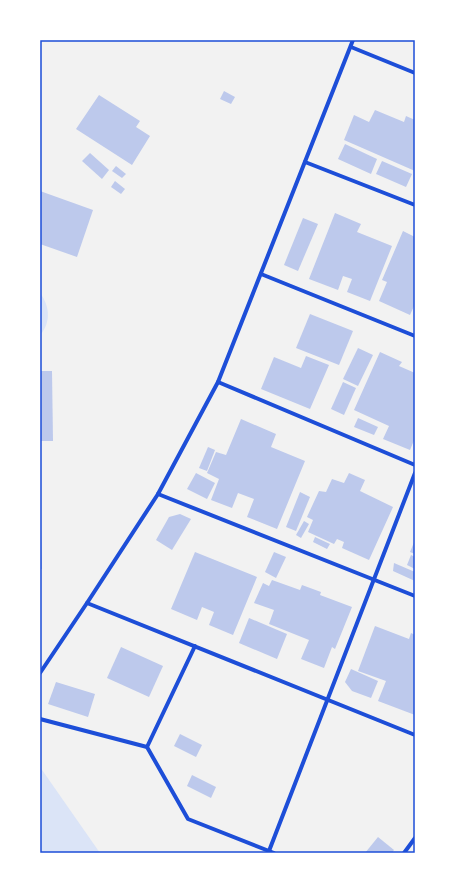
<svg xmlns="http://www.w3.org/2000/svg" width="455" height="893" viewBox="0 0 455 893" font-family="Barlow,sans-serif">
  <rect width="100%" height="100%" fill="#f2f2f2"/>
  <!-- green -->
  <g fill="#dbe4f7">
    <path d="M40 293C50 306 51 323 40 335Z"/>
    <polygon points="40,767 100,853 40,853"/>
  </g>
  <!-- building -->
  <g fill="#bdc9ec">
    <polygon points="224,91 235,97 231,104 220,99"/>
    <polygon points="99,95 140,121 136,127 150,136 132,165 76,129"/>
    <polygon points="375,110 404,122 406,116 415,120 415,171 344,140 354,115 369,122"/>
    <polygon points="345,144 377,159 371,174 338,159"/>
    <polygon points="90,153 109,170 102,179 82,161"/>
    <polygon points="382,161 412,174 406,187 376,174"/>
    <polygon points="116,166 126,174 122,178 112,171"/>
    <polygon points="115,181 125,189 121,194 111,187"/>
    <polygon points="40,191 93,210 77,257 40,244"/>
    <polygon points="335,213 361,224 357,232 392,246 370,301 347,292 352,279 343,276 338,290 309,279"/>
    <polygon points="303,218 318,224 298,271 284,265"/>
    <polygon points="403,231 415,237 415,304 410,315 379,301 387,282 382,280"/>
    <polygon points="310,314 353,331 339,365 296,348"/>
    <polygon points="358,348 373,355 358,386 343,379"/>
    <polygon points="380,352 402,362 399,366 415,373 415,438 410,450 383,439 389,426 354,410"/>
    <polygon points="306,356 329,365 310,409 261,389 274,357 301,368"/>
    <polygon points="40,371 52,371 53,441 40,441"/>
    <polygon points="343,382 356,388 344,415 331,409"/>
    <polygon points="358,418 378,427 374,435 354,427"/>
    <polygon points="241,419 276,434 271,447 305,461 277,529 247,517 254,499 238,493 232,508 211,500 219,479 207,473 216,452 226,455"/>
    <polygon points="208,447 215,450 207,471 199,468"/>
    <polygon points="196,473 215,483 207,499 187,489"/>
    <polygon points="349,473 365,480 360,491 393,507 369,560 342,548 344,542 337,539 334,544 308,532 313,520 307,517 319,491 326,492 332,479 344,483"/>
    <polygon points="300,492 310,497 296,531 286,527"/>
    <polygon points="180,514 191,519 172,550 156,540 169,517"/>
    <polygon points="304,521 309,524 301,538 296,535"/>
    <polygon points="40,529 41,529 42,569 40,569"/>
    <polygon points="315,537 330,544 327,549 313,542"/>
    <polygon points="415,540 415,554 410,552"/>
    <polygon points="195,552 257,577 233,635 209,625 214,612 202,607 197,620 171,609"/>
    <polygon points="274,552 286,557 276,578 265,572"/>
    <polygon points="411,555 415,557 415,569 407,565"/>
    <polygon points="394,563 415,572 415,581 393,571"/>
    <polygon points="272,580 300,590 302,585 321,592 320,595 352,607 335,649 332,647 324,668 301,659 309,640 269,624 274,610 254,603 263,583 269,586"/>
    <polygon points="249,618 287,634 277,659 239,643"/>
    <polygon points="375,626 409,639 411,633 415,635 415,715 378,701 386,681 358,671"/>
    <polygon points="121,647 163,666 149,697 107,678"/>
    <polygon points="351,669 378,681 371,698 352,691 345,682"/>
    <polygon points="56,682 95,694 88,717 48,704"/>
    <polygon points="180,734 202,745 196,757 174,746"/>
    <polygon points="192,775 216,787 211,798 187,786"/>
    <polygon points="378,837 394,850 392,853 365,853"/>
  </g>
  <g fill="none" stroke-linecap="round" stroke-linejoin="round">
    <!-- minor -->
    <g stroke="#1d4ed8" stroke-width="4">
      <polyline points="353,40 218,382 158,494 87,603 415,735"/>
      <polyline points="351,47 415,73"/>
      <polyline points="305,162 415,205"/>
      <polyline points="261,274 415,336"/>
      <polyline points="218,382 415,465"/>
      <polyline points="158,494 415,596"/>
      <polyline points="40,673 87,603"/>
      <polyline points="40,719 147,747 188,819 274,853"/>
      <polyline points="147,747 195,646"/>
      <polyline points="269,851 415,473"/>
      <polyline points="404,853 415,838"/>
    </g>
  </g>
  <!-- border -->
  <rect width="455" height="893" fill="none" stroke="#ffffff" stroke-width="82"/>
  <rect x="41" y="41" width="373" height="811" fill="none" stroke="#1d4ed8" stroke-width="1.5"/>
</svg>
